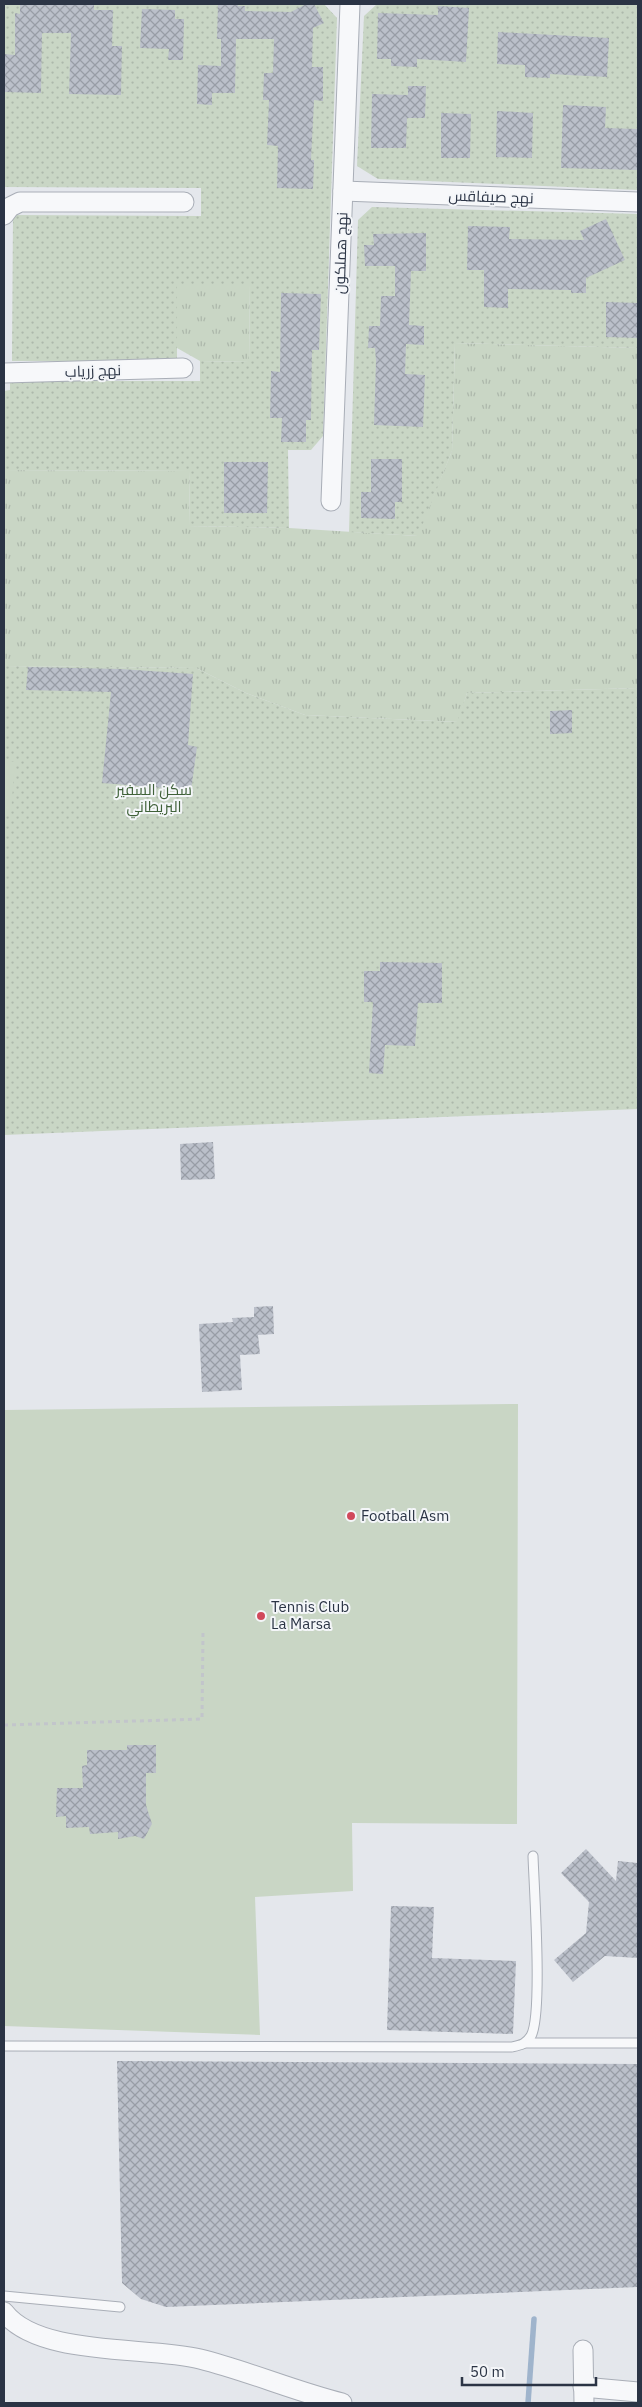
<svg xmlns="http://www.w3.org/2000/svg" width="642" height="2407" viewBox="0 0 642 2407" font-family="'IBM Plex Sans',Cairo,sans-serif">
  <defs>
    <pattern id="grass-tufts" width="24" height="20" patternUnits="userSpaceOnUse" patternTransform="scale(1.25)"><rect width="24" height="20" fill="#c9d6c5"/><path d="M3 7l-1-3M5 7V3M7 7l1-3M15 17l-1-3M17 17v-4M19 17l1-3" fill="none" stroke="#adb8ab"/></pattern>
    <pattern id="park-dots" width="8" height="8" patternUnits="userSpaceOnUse" patternTransform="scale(1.25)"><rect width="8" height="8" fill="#c9d6c5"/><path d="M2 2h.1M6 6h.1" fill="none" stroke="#adb8ab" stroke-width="1.8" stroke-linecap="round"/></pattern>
    <pattern id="building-cross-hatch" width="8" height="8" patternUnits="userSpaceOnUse" patternTransform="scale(1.25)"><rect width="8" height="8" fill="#bbc0ca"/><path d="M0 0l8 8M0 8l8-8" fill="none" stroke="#989da6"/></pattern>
  </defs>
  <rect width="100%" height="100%" fill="#e4e7ec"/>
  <!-- grass -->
  <g fill="url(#grass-tufts)">
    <polygon points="177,284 250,284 249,362 200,361 177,348"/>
    <polygon points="455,343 638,348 638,688 467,693 458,722 305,715 246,693 196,668 4,666 4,470 190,471 189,526 289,528 417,536 452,451"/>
  </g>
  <!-- park -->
  <g fill="url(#park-dots)">
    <polygon points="4,4 324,4 337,18 323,436 311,450 288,450 289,528 189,526 190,471 4,470 4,391 10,390 10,381 200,381 200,361 249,362 250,284 177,284 177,361 12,361 13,215 201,216 201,188 4,187"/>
    <polygon points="377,4 638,4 638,190 378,179 357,166 364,16"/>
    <polygon points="372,207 638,214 638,348 455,343 452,451 418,536 349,532 358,220"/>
    <polygon points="4,666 196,668 246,693 305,715 457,722 467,693 638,688 638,1109 4,1135"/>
  </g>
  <!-- pitch -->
  <g fill="#c9d6c5">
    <polygon points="4,761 15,762 11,811 4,811"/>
    <polygon points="518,1404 517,1824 352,1823 353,1891 255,1897 260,2035 4,2026 4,1410"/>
  </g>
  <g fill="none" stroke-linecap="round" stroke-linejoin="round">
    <!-- stream -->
    <polyline stroke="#9fb4cc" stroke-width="5.5" points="528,2403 534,2319"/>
  </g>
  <!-- building -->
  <g fill="url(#building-cross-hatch)">
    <polygon points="20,4 94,4 94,10 113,10 112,46 122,46 121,95 69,94 71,33 42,33 41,93 4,92 4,54 15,55 15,13 20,14"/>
    <polygon points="218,4 238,4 238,6 245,6 245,11 291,12 306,4 314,4 324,23 313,28 312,67 323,67 323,101 314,100 311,160 314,160 313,189 277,188 278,146 267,145 269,100 263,100 264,73 273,73 274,39 236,39 235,93 212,93 212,105 197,104 198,65 221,66 221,39 217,39"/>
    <polygon points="438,6 469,8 466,62 417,59 417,67 391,66 391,59 377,59 378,13 438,15"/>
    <polygon points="142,9 175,10 175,19 184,19 183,60 168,60 169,49 140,48"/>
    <polygon points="498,32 609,38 607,77 550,74 550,78 525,77 525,65 497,64"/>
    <polygon points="408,86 426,86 425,118 407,118 406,148 371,148 372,94 408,95"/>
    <polygon points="563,105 606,107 605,128 638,129 638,170 561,168"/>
    <polygon points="497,111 533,113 532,158 496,157"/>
    <polygon points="441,113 471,114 470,158 441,158"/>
    <polygon points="606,219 625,260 586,278 586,293 571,293 571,290 508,289 508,308 484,307 484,270 467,270 468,226 510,227 509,239 584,240 580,231"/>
    <polygon points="426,233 426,271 411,271 409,325 424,326 424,345 406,344 405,374 425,375 423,427 374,425 376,361 375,348 368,348 369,326 380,326 381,296 395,296 395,266 365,266 364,245 374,245 373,234"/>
    <polygon points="281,293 321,294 319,350 312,350 311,420 306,420 306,442 281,442 282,418 270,418 271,371 280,372"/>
    <polygon points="606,302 638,303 638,338 606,337"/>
    <polygon points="371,459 402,459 402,502 395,502 395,519 361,518 361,492 371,492"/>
    <polygon points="224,462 268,462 267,513 224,513"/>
    <polygon points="28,667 121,669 193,674 188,745 197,747 191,790 102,783 111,692 26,690"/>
    <polygon points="572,710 572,733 550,734 550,711"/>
    <polygon points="380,962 442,963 442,1003 418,1003 415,1046 385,1045 383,1074 369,1073 373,1002 364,1002 364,971 380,971"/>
    <polygon points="213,1142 215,1179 181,1180 180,1144"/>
    <polygon points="273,1306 274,1334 258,1335 260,1354 240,1355 242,1390 202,1392 199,1324 233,1322 232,1318 254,1317 254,1307"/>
    <polygon points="127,1745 156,1745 156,1773 146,1773 146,1805 152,1824 144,1839 135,1836 118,1839 118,1832 90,1834 89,1827 66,1828 66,1816 56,1817 57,1788 83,1788 82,1766 87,1765 87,1750 127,1750"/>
    <polygon points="586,1849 616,1881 618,1861 638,1863 638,1958 605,1956 573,1982 554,1960 586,1933 589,1902 561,1873"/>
    <polygon points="391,1906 434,1907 432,1958 516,1961 513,2034 387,2030"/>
    <polygon points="117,2061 638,2064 638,2287 166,2307 141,2299 122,2283"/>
  </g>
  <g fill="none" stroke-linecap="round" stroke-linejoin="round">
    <!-- service casing -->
    <g stroke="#a9aeb7" stroke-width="11">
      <g id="service">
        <polyline points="526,2043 638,2043"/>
        <path d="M4 2046 512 2047C521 2045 526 2044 531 2036 543 2015 534 1887 533 1856"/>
        <polyline points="4,2296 120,2307"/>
      </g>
    </g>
    <!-- minor casing -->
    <g stroke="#a9aeb7" stroke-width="21">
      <g id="minor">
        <polyline points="343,191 638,202"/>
        <polyline points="4,215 10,207 20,202 184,202"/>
        <polyline points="4,373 183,368"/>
        <polyline points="331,501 350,4"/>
        <path d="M4 2312C38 2357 148 2346 200 2359 248 2371 294 2391 342 2403"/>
        <polyline points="583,2350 584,2403"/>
        <polyline points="583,2387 638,2392"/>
      </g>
    </g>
    <!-- path -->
    <polyline stroke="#c2c5cb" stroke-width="3" stroke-dasharray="4 4" stroke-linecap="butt" points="4,1725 202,1719 203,1631"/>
    <!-- service -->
    <use href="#service" stroke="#f7f8fa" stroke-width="9"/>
    <!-- minor -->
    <use href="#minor" stroke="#f7f8fa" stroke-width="19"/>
  </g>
  <!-- markers -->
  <g fill="#d1495b" stroke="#f4f6f9" stroke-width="2">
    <circle cx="351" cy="1516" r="5"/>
    <circle cx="261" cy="1616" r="5"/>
  </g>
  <g text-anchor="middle" stroke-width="4" stroke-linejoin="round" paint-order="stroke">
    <!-- street labels -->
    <g font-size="15" fill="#2b3445" stroke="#f4f6f9">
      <text transform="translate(491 197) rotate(2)" y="5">نهج صيفاقس</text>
      <text transform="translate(341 253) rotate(-88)" y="5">نهج هملكون</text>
      <text transform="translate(93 371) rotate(-2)" y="5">نهج زرياب</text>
    </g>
    <!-- park labels -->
    <g font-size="15" fill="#3f6138" stroke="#f4f6f9">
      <text x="154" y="795">سكن السفير<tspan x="154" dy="17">البريطاني</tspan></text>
    </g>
    <!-- poi labels -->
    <g font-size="15" fill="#2b3445" stroke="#f4f6f9" text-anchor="start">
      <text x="361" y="1521">Football Asm</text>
      <text x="271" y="1612">Tennis Club<tspan x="271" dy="17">La Marsa</tspan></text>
    </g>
  </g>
  <!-- border -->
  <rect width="642" height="2407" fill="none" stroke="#2b3445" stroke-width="10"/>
  <!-- scale -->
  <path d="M462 2377v8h134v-8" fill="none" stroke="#2b3445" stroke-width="2.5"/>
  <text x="470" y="2377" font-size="15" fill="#2b3445" stroke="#f4f6f9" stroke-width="4" paint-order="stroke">50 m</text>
</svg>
